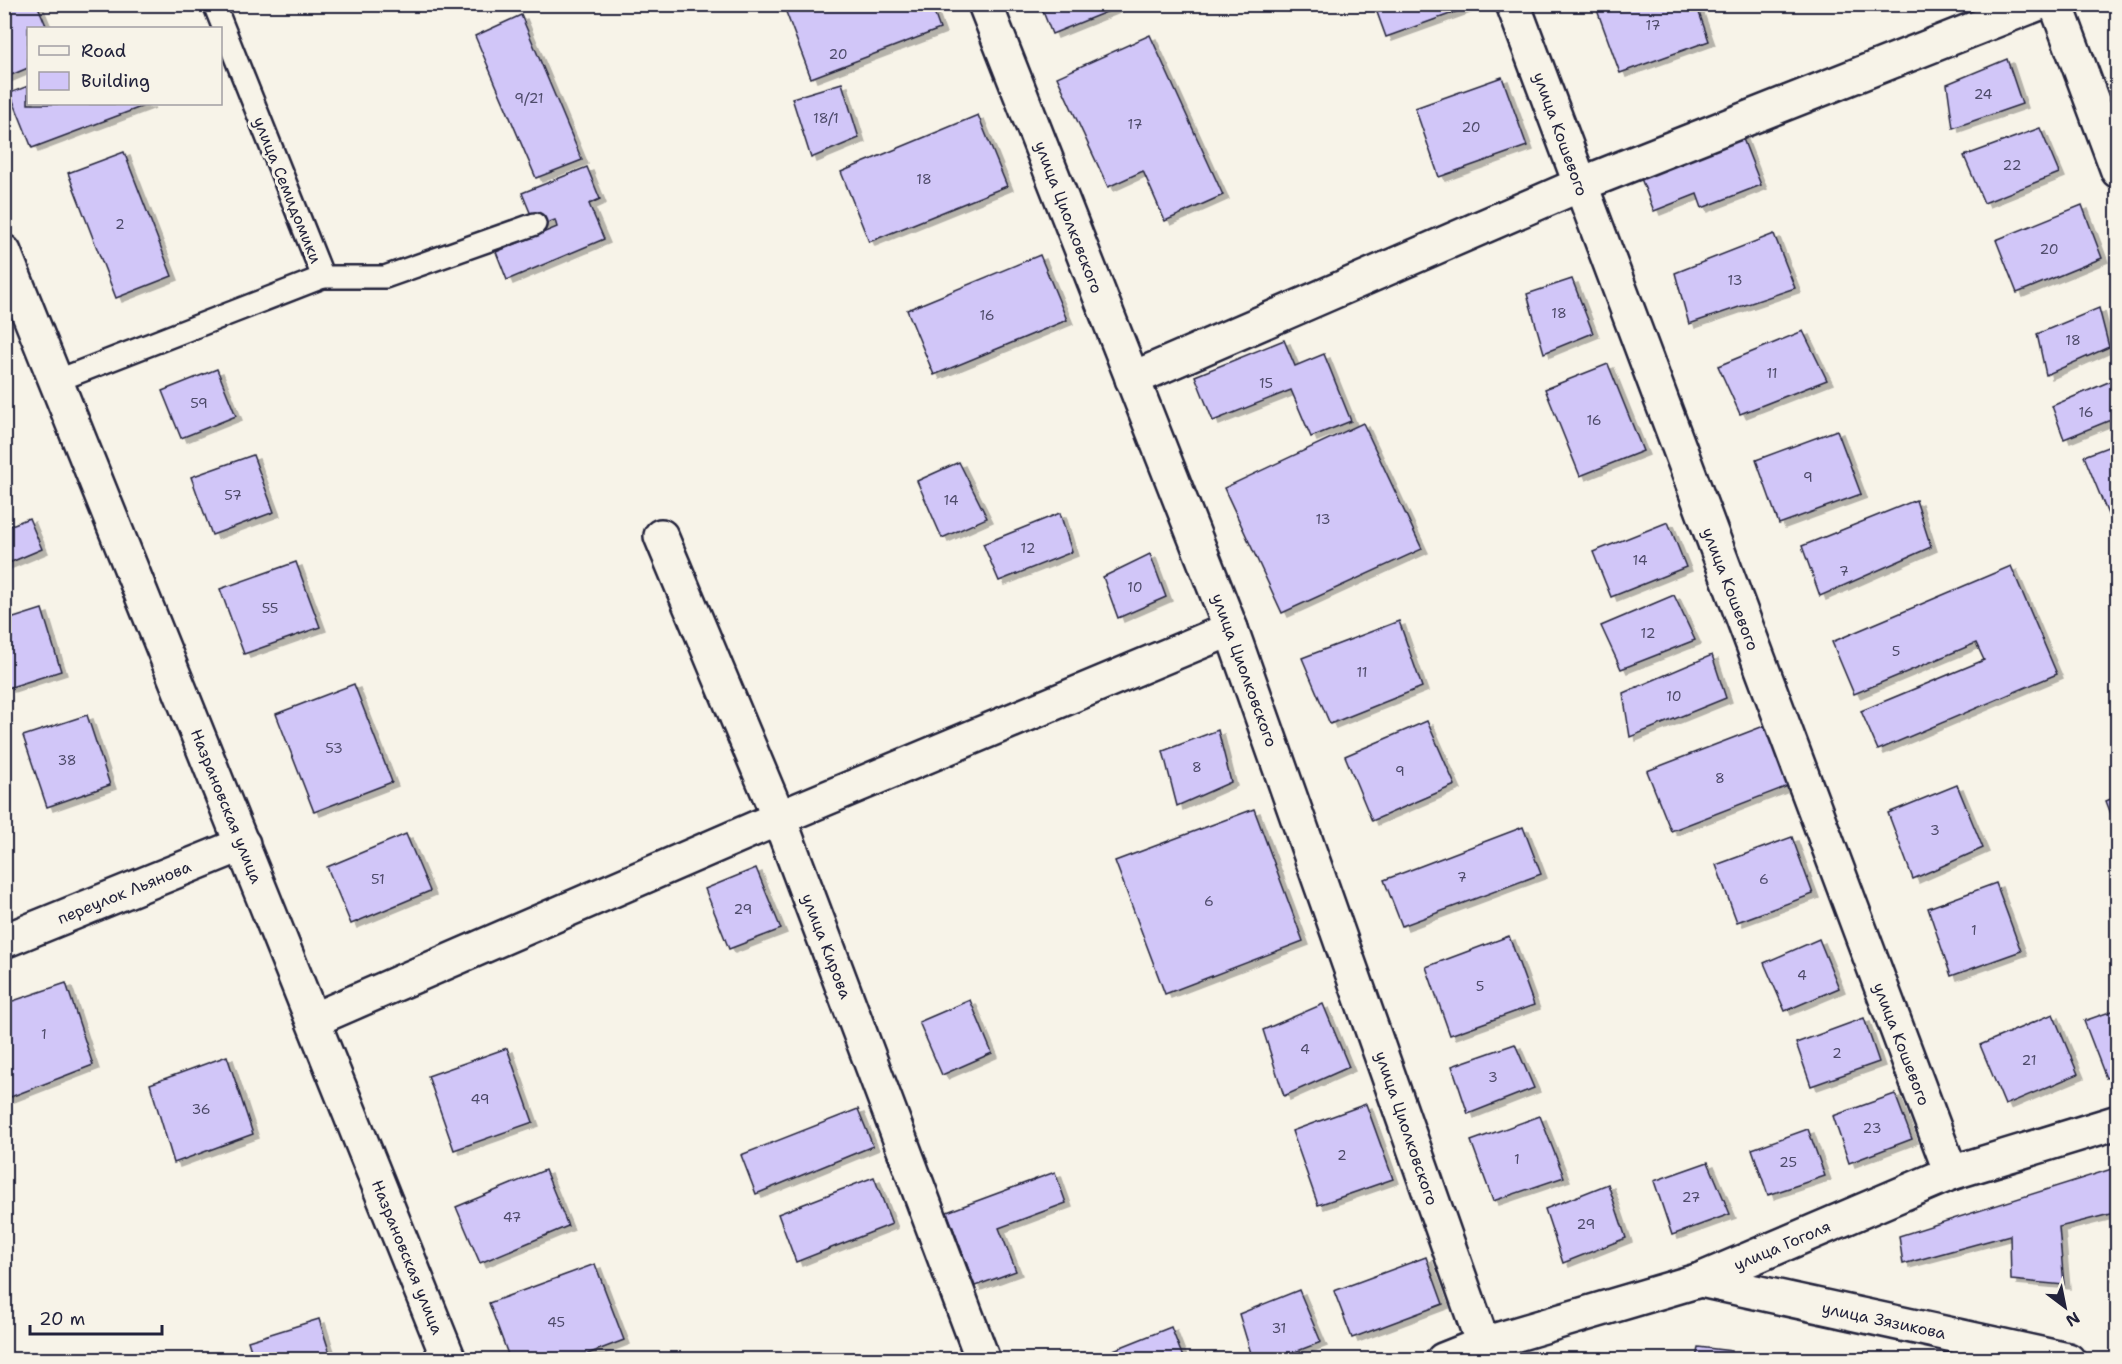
<svg xmlns="http://www.w3.org/2000/svg" width="2122" height="1364" viewBox="0 0 2122 1364" font-family="'Shantell Sans',sans-serif">
  <defs>
    <filter id="shadow"><feDropShadow dx="6" dy="4" stdDeviation="0" flood-color="#0004"/></filter>
  </defs>
  <rect width="100%" height="100%" fill="#f7f3e8"/>
  <filter id="ink" filterUnits="userSpaceOnUse"><feTurbulence type="fractalNoise" baseFrequency=".0167" numOctaves="2"/><feDisplacementMap in="SourceGraphic" scale="12" xChannelSelector="R" yChannelSelector="G"/><feConvolveMatrix kernelMatrix="1 2 1 2 8 2 1 2 1" color-interpolation-filters="sRGB"/></filter>
  <g filter="url(#ink)">
    <!-- building -->
    <g fill="#d1c6f8" stroke="#22223b" stroke-width="1.5" filter="url(#shadow)">
      <polygon points="21,4 37,4 47,28 28,28 28,68 4,78 4,12"/>
      <polygon points="783,4 931,4 940,29 811,78"/>
      <polygon points="1040,4 1126,4 1052,34"/>
      <polygon points="1374,4 1478,4 1386,37"/>
      <polygon points="1613,4 1696,4 1709,41 1620,73 1597,10"/>
      <polygon points="521,15 582,160 536,178 475,36"/>
      <polygon points="1150,35 1223,195 1165,221 1143,171 1108,187 1057,77"/>
      <polygon points="2007,59 2022,104 1953,128 1947,84"/>
      <polygon points="1502,77 1527,146 1439,177 1415,108"/>
      <polygon points="842,83 859,138 811,158 792,98"/>
      <polygon points="28,86 28,104 149,104 32,148 10,93"/>
      <polygon points="978,115 1007,186 869,242 841,172"/>
      <polygon points="2040,128 2059,173 1984,203 1964,156"/>
      <polygon points="1740,131 1761,185 1702,208 1697,194 1654,211 1638,171"/>
      <polygon points="124,152 172,276 116,298 68,173"/>
      <polygon points="587,167 600,199 589,204 604,239 507,280 496,252 557,227 555,220 536,227 522,193"/>
      <polygon points="2082,205 2102,258 2017,293 1996,240"/>
      <polygon points="1774,234 1795,288 1689,324 1675,273"/>
      <polygon points="1040,255 1067,320 934,375 907,310"/>
      <polygon points="1572,279 1593,333 1544,353 1527,294"/>
      <polygon points="2099,308 2109,347 2046,375 2037,334"/>
      <polygon points="1803,331 1827,380 1740,414 1718,366"/>
      <polygon points="1284,340 1295,366 1324,354 1351,421 1311,437 1291,390 1213,421 1195,376"/>
      <polygon points="1608,364 1643,451 1580,476 1545,389"/>
      <polygon points="217,369 236,416 181,438 162,391"/>
      <polygon points="2118,378 2118,417 2064,439 2052,406"/>
      <polygon points="1363,423 1422,549 1282,613 1224,488"/>
      <polygon points="1837,430 1861,494 1779,524 1756,460"/>
      <polygon points="2118,443 2118,528 2114,529 2084,456"/>
      <polygon points="253,455 274,512 212,535 191,477"/>
      <polygon points="959,462 987,518 942,538 917,481"/>
      <polygon points="1916,500 1931,547 1820,596 1802,546"/>
      <polygon points="1060,513 1072,552 999,581 983,544"/>
      <polygon points="29,518 42,549 4,565 4,528"/>
      <polygon points="1668,522 1686,567 1611,597 1593,552"/>
      <polygon points="1150,554 1166,597 1118,618 1103,577"/>
      <polygon points="296,562 320,627 244,654 220,589"/>
      <polygon points="2011,566 2057,674 1878,750 1861,711 1984,660 1976,643 1854,694 1832,642"/>
      <polygon points="1674,595 1695,640 1621,669 1601,626"/>
      <polygon points="42,609 61,671 8,688 4,678 4,621"/>
      <polygon points="1399,621 1422,687 1330,724 1302,658"/>
      <polygon points="1712,655 1726,698 1630,737 1623,693"/>
      <polygon points="354,684 392,782 314,812 276,714"/>
      <polygon points="87,715 110,785 47,807 23,736"/>
      <polygon points="1427,721 1455,785 1372,821 1345,756"/>
      <polygon points="1769,724 1793,784 1671,831 1647,771"/>
      <polygon points="1218,730 1231,782 1177,806 1163,751"/>
      <polygon points="1957,785 1983,848 1913,879 1888,813"/>
      <polygon points="2118,796 2118,832 2106,801"/>
      <polygon points="1254,809 1303,941 1165,994 1115,861"/>
      <polygon points="1523,827 1541,874 1402,926 1384,880"/>
      <polygon points="406,834 430,891 351,924 327,867"/>
      <polygon points="1792,837 1813,894 1737,922 1716,865"/>
      <polygon points="756,868 781,929 729,949 705,889"/>
      <polygon points="1996,883 2021,951 1951,976 1928,908"/>
      <polygon points="1509,936 1534,1005 1450,1035 1426,967"/>
      <polygon points="1819,939 1839,988 1785,1011 1764,963"/>
      <polygon points="66,983 93,1065 8,1098 4,1085 4,1004"/>
      <polygon points="970,1000 992,1053 942,1075 919,1022"/>
      <polygon points="1323,1004 1349,1067 1284,1096 1263,1030"/>
      <polygon points="2118,1009 2118,1074 2106,1078 2084,1021"/>
      <polygon points="2053,1014 2078,1074 2005,1105 1980,1045"/>
      <polygon points="1864,1018 1879,1062 1811,1086 1796,1043"/>
      <polygon points="1515,1044 1534,1088 1468,1114 1452,1066"/>
      <polygon points="507,1048 533,1122 454,1150 428,1076"/>
      <polygon points="227,1056 253,1134 174,1163 150,1084"/>
      <polygon points="1895,1094 1912,1139 1849,1163 1833,1116"/>
      <polygon points="1366,1104 1393,1179 1318,1205 1292,1131"/>
      <polygon points="858,1109 873,1146 756,1194 741,1155"/>
      <polygon points="1540,1116 1564,1177 1493,1201 1471,1141"/>
      <polygon points="1808,1129 1825,1176 1768,1195 1752,1149"/>
      <polygon points="1708,1162 1730,1214 1672,1235 1654,1181"/>
      <polygon points="2118,1167 2118,1316 2114,1315 2114,1213 2059,1227 2064,1285 2011,1280 2010,1235 1903,1264 1899,1236"/>
      <polygon points="545,1170 568,1226 480,1263 456,1207"/>
      <polygon points="1055,1172 1066,1203 999,1228 1016,1271 975,1286 947,1212"/>
      <polygon points="874,1177 892,1224 796,1262 778,1214"/>
      <polygon points="1608,1184 1626,1238 1563,1263 1545,1209"/>
      <polygon points="1426,1257 1443,1304 1352,1338 1334,1291"/>
      <polygon points="595,1264 624,1340 572,1360 510,1360 489,1303"/>
      <polygon points="1299,1290 1321,1342 1274,1360 1253,1360 1239,1314"/>
      <polygon points="319,1319 332,1360 254,1360 248,1341"/>
      <polygon points="1171,1327 1184,1360 1103,1360 1101,1355"/>
      <polygon points="1698,1347 1732,1351 1731,1360 1696,1360"/>
    </g>
    <g fill="none" stroke-linecap="round" stroke-linejoin="round">
      <!-- service casing -->
      <g stroke="#22223b" stroke-width="26">
        <g id="service">
          <polyline points="323,277 385,277 535,224"/>
          <polyline points="56,381 323,277 214,4"/>
        </g>
      </g>
      <!-- minor casing -->
      <g stroke="#22223b" stroke-width="38">
        <g id="minor">
          <polyline points="985,4 1231,629 1483,1344"/>
          <polyline points="1513,4 1951,1173"/>
          <polyline points="2056,4 2118,171"/>
          <polyline points="1132,379 1579,185 2037,4"/>
          <polyline points="661,536 779,818 983,1360"/>
          <polyline points="4,941 243,844"/>
          <polyline points="313,1020 779,818 1231,629"/>
          <polyline points="1700,1280 2068,1360"/>
          <polyline points="1443,1360 1483,1344 1700,1280 1951,1173 2118,1122"/>
        </g>
      </g>
      <!-- tertiary casing -->
      <g stroke="#22223b" stroke-width="38">
        <polyline id="tertiary" points="4,252 449,1360"/>
      </g>
      <!-- service -->
      <use href="#service" stroke="#f7f3e8" stroke-width="21"/>
      <!-- minor -->
      <use href="#minor" stroke="#f7f3e8" stroke-width="33"/>
      <!-- tertiary -->
      <use href="#tertiary" stroke="#f7f3e8" stroke-width="33"/>
    </g>
  </g>
  <g text-anchor="middle" stroke-width="6" stroke-linejoin="round" paint-order="stroke">
    <!-- number labels -->
    <g font-size="14" fill="#4e4b6a">
      <text x="1653" y="30">17</text>
      <text x="838" y="59">20</text>
      <text x="1983" y="99">24</text>
      <text x="529" y="103">9/21</text>
      <text x="826" y="123">18/1</text>
      <text x="1135" y="129">17</text>
      <text x="1471" y="132">20</text>
      <text x="2012" y="170">22</text>
      <text x="924" y="184">18</text>
      <text x="120" y="229">2</text>
      <text x="2049" y="254">20</text>
      <text x="1735" y="285">13</text>
      <text x="1559" y="318">18</text>
      <text x="987" y="320">16</text>
      <text x="2073" y="345">18</text>
      <text x="1772" y="378">11</text>
      <text x="1266" y="388">15</text>
      <text x="199" y="408">59</text>
      <text x="2086" y="417">16</text>
      <text x="1594" y="425">16</text>
      <text x="1808" y="482">9</text>
      <text x="233" y="500">57</text>
      <text x="951" y="505">14</text>
      <text x="1323" y="524">13</text>
      <text x="1028" y="553">12</text>
      <text x="1640" y="565">14</text>
      <text x="1844" y="576">7</text>
      <text x="1135" y="592">10</text>
      <text x="270" y="613">55</text>
      <text x="1648" y="638">12</text>
      <text x="1896" y="656">5</text>
      <text x="1362" y="677">11</text>
      <text x="1674" y="701">10</text>
      <text x="334" y="753">53</text>
      <text x="67" y="765">38</text>
      <text x="1197" y="772">8</text>
      <text x="1400" y="776">9</text>
      <text x="1720" y="783">8</text>
      <text x="1935" y="835">3</text>
      <text x="1462" y="882">7</text>
      <text x="378" y="884">51</text>
      <text x="1764" y="884">6</text>
      <text x="1209" y="906">6</text>
      <text x="743" y="914">29</text>
      <text x="1974" y="935">1</text>
      <text x="1802" y="980">4</text>
      <text x="1480" y="991">5</text>
      <text x="44" y="1039">1</text>
      <text x="1305" y="1054">4</text>
      <text x="1837" y="1058">2</text>
      <text x="2029" y="1065">21</text>
      <text x="1493" y="1082">3</text>
      <text x="480" y="1104">49</text>
      <text x="201" y="1114">36</text>
      <text x="1872" y="1133">23</text>
      <text x="1342" y="1160">2</text>
      <text x="1517" y="1164">1</text>
      <text x="1788" y="1167">25</text>
      <text x="1691" y="1202">27</text>
      <text x="512" y="1222">47</text>
      <text x="1586" y="1229">29</text>
      <text x="556" y="1327">45</text>
      <text x="1279" y="1333">31</text>
    </g>
    <!-- street labels -->
    <g font-size="16" fill="#22223b" stroke="#f7f3e8">
      <text transform="translate(1561 134) rotate(70)" y="6">улица Кошевого</text>
      <text transform="translate(288 190) rotate(68)" y="6">улица Семидомики</text>
      <text transform="translate(1069 217) rotate(69)" y="6">улица Циолковского</text>
      <text transform="translate(1731 589) rotate(69)" y="6">улица Кошевого</text>
      <text transform="translate(1245 670) rotate(70)" y="6">улица Циолковского</text>
      <text transform="translate(227 806) rotate(68)" y="6">Назрановская улица</text>
      <text transform="translate(124 892) rotate(-22)" y="6">переулок Льянова</text>
      <text transform="translate(827 946) rotate(69)" y="6">улица Кирова</text>
      <text transform="translate(1902 1044) rotate(69)" y="6">улица Кошевого</text>
      <text transform="translate(1407 1128) rotate(71)" y="6">улица Циолковского</text>
      <text transform="translate(1782 1245) rotate(-23)" y="6">улица Гоголя</text>
      <text transform="translate(408 1257) rotate(68)" y="6">Назрановская улица</text>
      <text transform="translate(1884 1320) rotate(12)" y="6">улица Зязикова</text>
    </g>
  </g>
  <!-- margin -->
  <rect width="2122" height="1364" fill="none" stroke="#f7f3e8" stroke-width="24"/>
  <rect x="12" y="12" width="2098" height="1340" fill="none" stroke="#22223b" stroke-width="2" filter="url(#ink)"/>
  <!-- legend -->
  <rect x="27" y="27" width="195" height="78" fill="#f7f3e8" stroke="#a29fa3" stroke-width="1.5"/>
  <rect x="39" y="46" width="30" height="9" fill="#f7f3e8" stroke="#a29fa3" stroke-width="1.5"/>
  <text x="81" y="57" font-size="18" fill="#22223b">Road</text>
  <rect x="39" y="72" width="30" height="18" fill="#d1c6f8" stroke="#a29fa3" stroke-width="1.5"/>
  <text x="81" y="87" font-size="18" fill="#22223b">Building</text>
  <!-- north arrow -->
  <g transform="translate(2065 1307) rotate(148)" stroke="#f7f3e8" stroke-width="4.5" paint-order="stroke">
  <path d="M0-4.5L10 22L0 15L-10 22Z" fill="#22223b"/>
  <text y="-9" font-size="16" font-weight="bold" text-anchor="middle" fill="#22223b">N</text>
  </g>
  <!-- scale -->
  <path d="M30 1325v9h132v-9" fill="none" stroke="#22223b" stroke-width="3"/>
  <text x="39" y="1325" font-size="18" fill="#22223b" stroke="#f7f3e8" stroke-width="4.5" paint-order="stroke">20 m</text>
</svg>
